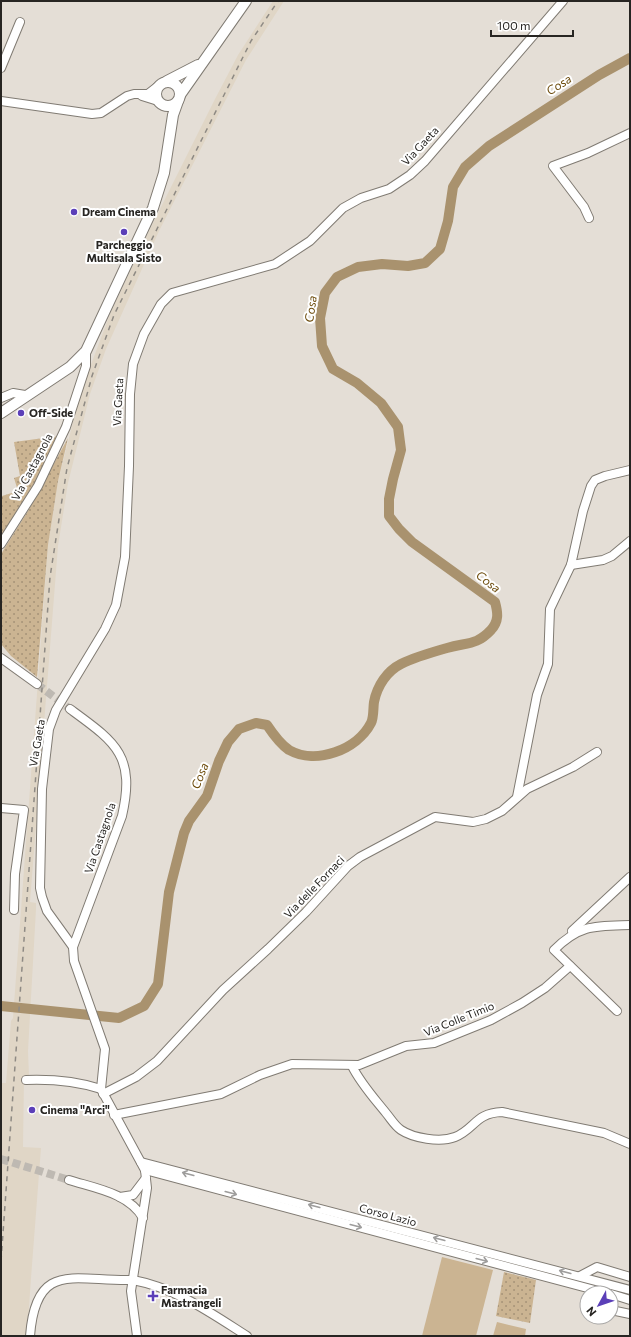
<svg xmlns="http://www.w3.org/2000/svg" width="631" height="1337" viewBox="0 0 631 1337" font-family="Commissioner,sans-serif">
  <defs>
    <pattern id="grass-dots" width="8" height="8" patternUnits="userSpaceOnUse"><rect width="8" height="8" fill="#cbb492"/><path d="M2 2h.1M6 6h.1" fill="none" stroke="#a59277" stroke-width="1.8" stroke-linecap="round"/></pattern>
  </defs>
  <rect width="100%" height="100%" fill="#e4ded6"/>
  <!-- built -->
  <polygon fill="#e0d6c6" points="273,1 284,1 246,60 159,231 106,349 90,394 68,483 58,546 30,902 36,903 36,909 28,1051 29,1076 24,1078 23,1147 41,1148 31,1278 27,1336 1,1336 1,1091 2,1083 6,1083 11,1021 13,1018 48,545 58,481 81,391 110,314 151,227 215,99 238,55"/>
  <!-- grass -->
  <g fill="url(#grass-dots)">
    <polygon points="59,436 37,479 1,537 1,494 2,496 18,491 14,478 20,476 14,442"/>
    <polygon points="68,438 58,481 48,545 37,677 11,656 1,644 1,554 28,511"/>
    <polygon points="504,1272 536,1280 530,1323 496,1316"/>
  </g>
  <!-- pitch -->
  <g fill="#cbb492">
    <polygon points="442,1257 493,1270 476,1336 422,1336"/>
    <polygon points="497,1322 526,1329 525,1336 493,1336"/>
  </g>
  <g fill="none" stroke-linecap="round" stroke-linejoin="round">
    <!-- river -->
    <path stroke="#a9926e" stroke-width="10" d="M1 1006 119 1018 144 1006 158 984 169 892 184 833 189 821 207 796 219 761 228 742 239 729 256 723 267 725C273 734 280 744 289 750 316 765 357 750 371 723 374 717 373 708 374 702 377 686 387 671 401 664 415 657 433 652 447 648 467 642 476 646 491 630 499 621 498 613 495 602L412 542 399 529 389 516V499L393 479 401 450 398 427 381 403 357 383 333 369 322 346 320 318 325 293 337 277 358 267 382 264 408 266 425 263 440 249 448 221 453 187 465 167 489 146 599 75 630 58"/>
    <!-- minor-tunnel -->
    <g stroke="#beb9b2" stroke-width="8" stroke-dasharray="8 4" stroke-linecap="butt">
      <polyline points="37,684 70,709"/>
      <polyline points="1,1159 69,1180"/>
    </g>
    <!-- minor casing -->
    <g stroke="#807b73" stroke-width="10">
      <g id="minor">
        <polyline points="1,68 20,22"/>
        <polyline points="142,96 158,101"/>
        <polyline points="1,101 92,114 101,113 127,96 134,94 148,94 157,87"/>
        <polyline points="589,218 584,207 553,166 588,153 630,133"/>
        <polyline points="1,398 13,393 25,395"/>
        <polyline points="1,544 38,486 66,427 86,366 86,351"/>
        <polyline points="571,565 603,560 612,556 630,541"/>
        <polyline points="1,658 37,684"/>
        <path d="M70 709C115 742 136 755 122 816L73 947"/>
        <polyline points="517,797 537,695 548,664 550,609 571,565 583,511 591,486 595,480 605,476 630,470"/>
        <polyline points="1,808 24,810 15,874 14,910"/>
        <polyline points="572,931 630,877"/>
        <path d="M617 1011 554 950C580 924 596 926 630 925"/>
        <path d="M352 1066C361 1084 374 1098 386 1113 391 1119 395 1126 401 1130 413 1138 440 1143 455 1137 475 1129 475 1113 502 1112L604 1133 630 1144"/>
        <path d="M26 1080C53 1079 76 1081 101 1089"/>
        <polyline points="103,1094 136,1077 157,1061 223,990 268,949 306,912 348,866 360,857 435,817 473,822 486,819 502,811 527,789 573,767 597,752"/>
        <polyline points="114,1115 221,1094 260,1075 292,1064 359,1065 406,1046 434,1043 491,1020 522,1003 545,988 570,966"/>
        <polyline points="141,1162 630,1290"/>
        <polyline points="145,1170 606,1293"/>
        <path d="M69 1180C94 1188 129 1193 143 1218"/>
        <polyline points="120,1197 133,1195 146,1178"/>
        <polyline points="580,1276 597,1267 630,1277"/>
        <polyline points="611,1294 630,1300"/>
        <polyline points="611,1310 630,1314"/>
        <path d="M30 1336C36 1259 75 1282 133 1280 176 1288 211 1313 247 1336"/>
        <polyline points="137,1336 131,1291 145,1201 147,1188 145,1170 101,1089 105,1049 74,961 73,947 47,911 42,897 40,888 42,789 49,729 56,710 105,629 116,605 125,557 129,466 130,394 133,364 144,334 161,304 172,293 275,264 310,241 343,208 361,198 389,189 410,175 425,161 563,1"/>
      </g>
    </g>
    <!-- major casing -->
    <g stroke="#807b73" stroke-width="12">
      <g id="major">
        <polyline points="167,81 198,65"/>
        <circle cx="168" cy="94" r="12"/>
        <polyline points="180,95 246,1"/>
        <polyline points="1,413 70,367 86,351 153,208 164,173 173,115 178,101"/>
      </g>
    </g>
    <!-- minor -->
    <use href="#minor" stroke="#fff" stroke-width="8"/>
    <!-- major -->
    <use href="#major" stroke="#fff" stroke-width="10"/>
    <!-- rail -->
    <polyline stroke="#8e8a84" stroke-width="1.5" stroke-dasharray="5 5" stroke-linecap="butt" points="1,1261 50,577 67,468 92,376 114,315 251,41 278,1"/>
  </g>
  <!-- one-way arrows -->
  <defs><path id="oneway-shaft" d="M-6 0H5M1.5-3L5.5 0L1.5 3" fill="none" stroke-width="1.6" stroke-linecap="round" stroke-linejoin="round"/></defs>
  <g stroke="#9e9d9c">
    <use href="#oneway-shaft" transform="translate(188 1174) rotate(-165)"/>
    <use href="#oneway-shaft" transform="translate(231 1193) rotate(15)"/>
    <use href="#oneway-shaft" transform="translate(314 1206) rotate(-165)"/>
    <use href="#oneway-shaft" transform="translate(356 1226) rotate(15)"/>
    <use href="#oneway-shaft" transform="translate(439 1239) rotate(-165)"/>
    <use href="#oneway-shaft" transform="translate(482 1260) rotate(15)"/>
    <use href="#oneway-shaft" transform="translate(565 1272) rotate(-165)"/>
  </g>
  <!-- markers -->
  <g fill="#5b3fb8" stroke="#fff" stroke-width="1.5">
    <circle cx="74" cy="212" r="4"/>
    <circle cx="124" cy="232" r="4"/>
    <circle cx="21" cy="413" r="4"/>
    <circle cx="32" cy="1110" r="4"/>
    <path d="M151 1290h4v4h4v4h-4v4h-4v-4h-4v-4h4z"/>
  </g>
  <g text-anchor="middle" stroke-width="4" stroke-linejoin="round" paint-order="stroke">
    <!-- street labels -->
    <g font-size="11" fill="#272522" stroke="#fff">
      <text transform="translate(420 146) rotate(-47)" y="4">Via Gaeta</text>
      <text transform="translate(118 402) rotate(-87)" y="4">Via Gaeta</text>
      <text transform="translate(32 467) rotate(-62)" y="4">Via Castagnola</text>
      <text transform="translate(37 743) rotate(-80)" y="4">Via Gaeta</text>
      <text transform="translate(100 838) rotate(-71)" y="4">Via Castagnola</text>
      <text transform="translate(314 887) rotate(-46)" y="4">Via delle Fornaci</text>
      <text transform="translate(459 1019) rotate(-22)" y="4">Via Colle Timio</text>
      <text transform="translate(388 1215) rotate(15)" y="4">Corso Lazio</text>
    </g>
    <!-- poi labels -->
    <g font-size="11" font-weight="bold" fill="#272522" stroke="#fff" text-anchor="start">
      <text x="82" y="216">Dream Cinema</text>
      <text x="124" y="249" text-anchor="middle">Parcheggio<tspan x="124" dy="13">Multisala Sisto</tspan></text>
      <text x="29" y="417">Off-Side</text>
      <text x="40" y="1114">Cinema "Arci"</text>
      <text x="161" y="1294">Farmacia<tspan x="161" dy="13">Mastrangeli</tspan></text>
    </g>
    <!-- water labels -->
    <g font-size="12" font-style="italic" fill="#6f4e0f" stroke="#fff">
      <text transform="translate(559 85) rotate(-33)" y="4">Cosa</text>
      <text transform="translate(311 309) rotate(-82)" y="4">Cosa</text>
      <text transform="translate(488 582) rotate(38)" y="4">Cosa</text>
      <text transform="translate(200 776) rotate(-68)" y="4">Cosa</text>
    </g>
  </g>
  <!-- border -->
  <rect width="631" height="1337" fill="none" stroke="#272522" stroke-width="4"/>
  <!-- north arrow -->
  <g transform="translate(599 1305) rotate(230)"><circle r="19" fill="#ffffff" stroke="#a9a8a7"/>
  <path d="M0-3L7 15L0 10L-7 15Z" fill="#5b3fb8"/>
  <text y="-6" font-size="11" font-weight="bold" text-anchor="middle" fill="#272522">N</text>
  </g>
  <!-- scale -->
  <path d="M491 30v6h82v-6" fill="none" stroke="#272522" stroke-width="2"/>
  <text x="497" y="30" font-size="12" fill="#272522" stroke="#ffffff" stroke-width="3" paint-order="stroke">100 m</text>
</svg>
